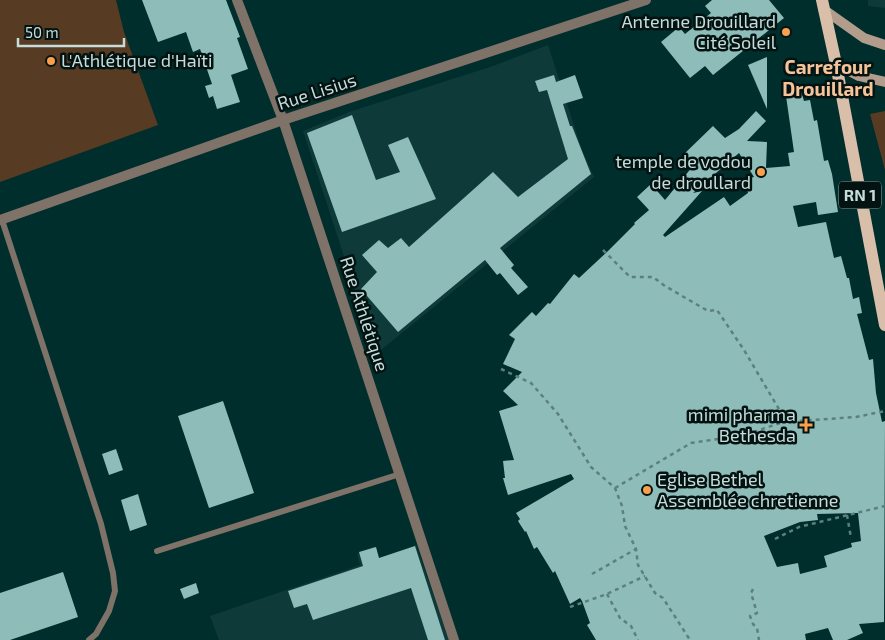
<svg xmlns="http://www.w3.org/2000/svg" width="885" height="640" viewBox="0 0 885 640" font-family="'Exo 2',sans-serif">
  <rect width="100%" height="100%" fill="#002e2c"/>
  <!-- built -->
  <g fill="#0e3b39">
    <polygon points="868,0 885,0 885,8 868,6"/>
    <polygon points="548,45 582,150 594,177 376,354 303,131 349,112 493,66"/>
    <polygon points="416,545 449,640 219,640 210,616 360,565 357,554 374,546 379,558"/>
  </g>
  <!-- green -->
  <g fill="#573b23">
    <polygon points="0,0 116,0 124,32 158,125 0,182"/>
    <polygon points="885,111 885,170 870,114"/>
  </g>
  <!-- building -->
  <g fill="#8ebcb9" fill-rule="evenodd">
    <polygon points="142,0 226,0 240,37 237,38 248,69 231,75 240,102 217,109 213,96 209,98 205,86 212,84 200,49 193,52 186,32 158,42"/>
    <polygon points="712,0 769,0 784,18 713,75 705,66 690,78 661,42 679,27 685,34 711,13 705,6"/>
    <polygon points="767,57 767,109 748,65"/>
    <polygon points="554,75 556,82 575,75 583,98 563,104 570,126 572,126 591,174 500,248 514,265 511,268 528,287 518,295 500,273 497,275 485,260 398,332 361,289 377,272 362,255 379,240 388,248 401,238 409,247 493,172 518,197 568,159 547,90 539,92 535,81"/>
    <path d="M801 91 804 101 810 100 814 121 817 120 824 161 828 160 832 174 838 212 818 215 816 202 793 206 798 227 826 222 834 258 841 256 847 278H849L853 299 859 297 862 313 857 314 869 360 873 359 876 393 882 422 885 421 884 622 859 624 863 633 847 640H833L828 628 805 634 806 640H596L587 625 590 623 582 601 580 598 570 604 555 571 553 573 537 547 534 549 526 531 525 532 518 521 520 519 516 513 574 479 571 474 508 495 503 478H505L503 461 514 460 499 411 518 405 503 391 522 372 503 364 515 339 509 335 532 312 536 316 548 303 550 304 574 274 579 278 608 251 635 224 634 223 649 210 637 197 651 184 665 200 693 166 683 155 713 126 725 138 739 129 756 111 766 121 747 141 767 142 766 168 790 166 788 153 794 152 786 96ZM739 153 754 177 745 179 748 193 730 206 724 197 665 237 663 235 702 191 693 193ZM858 513 861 541 851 543 852 547 824 556 827 567 800 574 798 563 777 567 764 536 800 522 818 520 817 514Z"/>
    <polygon points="352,115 376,180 400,172 388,145 408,137 436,199 342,232 307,133"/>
    <polygon points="223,401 254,493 209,508 178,416"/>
    <polygon points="116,449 123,470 109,475 102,454"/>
    <polygon points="138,494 147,525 130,531 121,500"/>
    <polygon points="415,546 445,640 428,640 411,588 313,620 307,604 294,608 288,591 363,566 359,552 376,547 379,558"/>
    <polygon points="63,572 78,617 10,640 0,640 0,593"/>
    <polygon points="196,583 199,593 184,599 180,589"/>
  </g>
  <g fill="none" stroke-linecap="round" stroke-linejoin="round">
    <!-- path -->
    <g stroke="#5c807e" stroke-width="2.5" stroke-dasharray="4 4" stroke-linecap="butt">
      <polyline points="603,250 630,277 653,277 665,286 708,311 717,310 744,350 786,421"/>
      <polyline points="501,369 531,383 558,414 591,467 615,488 622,506 625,526 636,549 638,565 655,593 663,598 690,640"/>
      <polyline points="615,488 691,443 745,435 786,421 798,421 856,417 885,411"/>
      <polyline points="847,515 851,538"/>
      <polyline points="775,539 799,527 885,506"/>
      <polyline points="592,574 636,549"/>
      <polyline points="753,589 751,593 757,613 750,616 753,624 757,628 759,640"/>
      <polyline points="607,594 620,618 631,626 638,640"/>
      <polyline points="570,607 607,594 645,576"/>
    </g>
    <!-- service -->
    <g stroke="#7f7268" stroke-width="6">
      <polyline points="2,220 101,524 113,573 115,591 109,611 96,634 89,640"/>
      <polyline points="157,551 400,474"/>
    </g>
    <!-- minor -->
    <polyline stroke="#7f7268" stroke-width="10" points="237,0 283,120 454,640"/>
    <!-- tertiary -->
    <polyline stroke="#7f7268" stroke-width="10" points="0,220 283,120 646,0"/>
    <!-- secondary -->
    <g stroke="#b29d8d" stroke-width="10">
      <polyline points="823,9 864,38 885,45"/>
      <polyline points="836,64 859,76 885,82"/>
    </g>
    <!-- primary -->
    <polyline stroke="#d9bfaa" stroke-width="12" points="822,0 836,64 885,325"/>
  </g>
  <!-- markers -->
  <g fill="#f99f4d" stroke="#031312" stroke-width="2">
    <circle cx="786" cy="32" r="5"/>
    <circle cx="51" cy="61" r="5"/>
    <circle cx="761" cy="172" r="5"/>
    <path d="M803.5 417.5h5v5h5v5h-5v5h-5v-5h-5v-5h5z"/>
    <circle cx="647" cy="490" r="5"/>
  </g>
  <g text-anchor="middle" stroke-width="5" stroke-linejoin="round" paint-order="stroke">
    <!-- shield labels -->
    <rect fill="#031312" stroke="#8ca09f" stroke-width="1" x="839" y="181.5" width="42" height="27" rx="4"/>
    <g font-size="16" font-weight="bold" fill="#c6dddb">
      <text x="860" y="201">RN 1</text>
    </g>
    <!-- poi labels -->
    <g font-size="18" fill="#c6dddb" stroke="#031312" text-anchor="end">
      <text x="776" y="28">Antenne Drouillard<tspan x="776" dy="21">Cité Soleil</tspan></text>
      <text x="61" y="67" text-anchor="start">L'Athlétique d'Haïti</text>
      <text x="751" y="168">temple de vodou<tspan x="751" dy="21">de droullard</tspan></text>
      <text x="796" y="421">mimi pharma<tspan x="796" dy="21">Bethesda</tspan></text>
      <text x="657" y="486" text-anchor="start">Eglise Bethel<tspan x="657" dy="21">Assemblée chretienne</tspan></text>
    </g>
    <!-- street labels -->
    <g font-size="18" fill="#c6dddb" stroke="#031312">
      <text transform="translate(317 92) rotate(-18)" y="6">Rue Lisius</text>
      <text transform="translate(364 314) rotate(72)" y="6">Rue Athlétique</text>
    </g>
    <!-- neighbourhood labels -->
    <g font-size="19" font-weight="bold" fill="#f7c49a" stroke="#031312">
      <text x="828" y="74">Carrefour<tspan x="828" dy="22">Drouillard</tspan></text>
    </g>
  </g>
  <!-- scale -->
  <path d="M18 38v8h106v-8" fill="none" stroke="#c6dddb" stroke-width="2.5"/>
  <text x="25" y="38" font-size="15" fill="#c6dddb" stroke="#031312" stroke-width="4" paint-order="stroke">50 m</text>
</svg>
